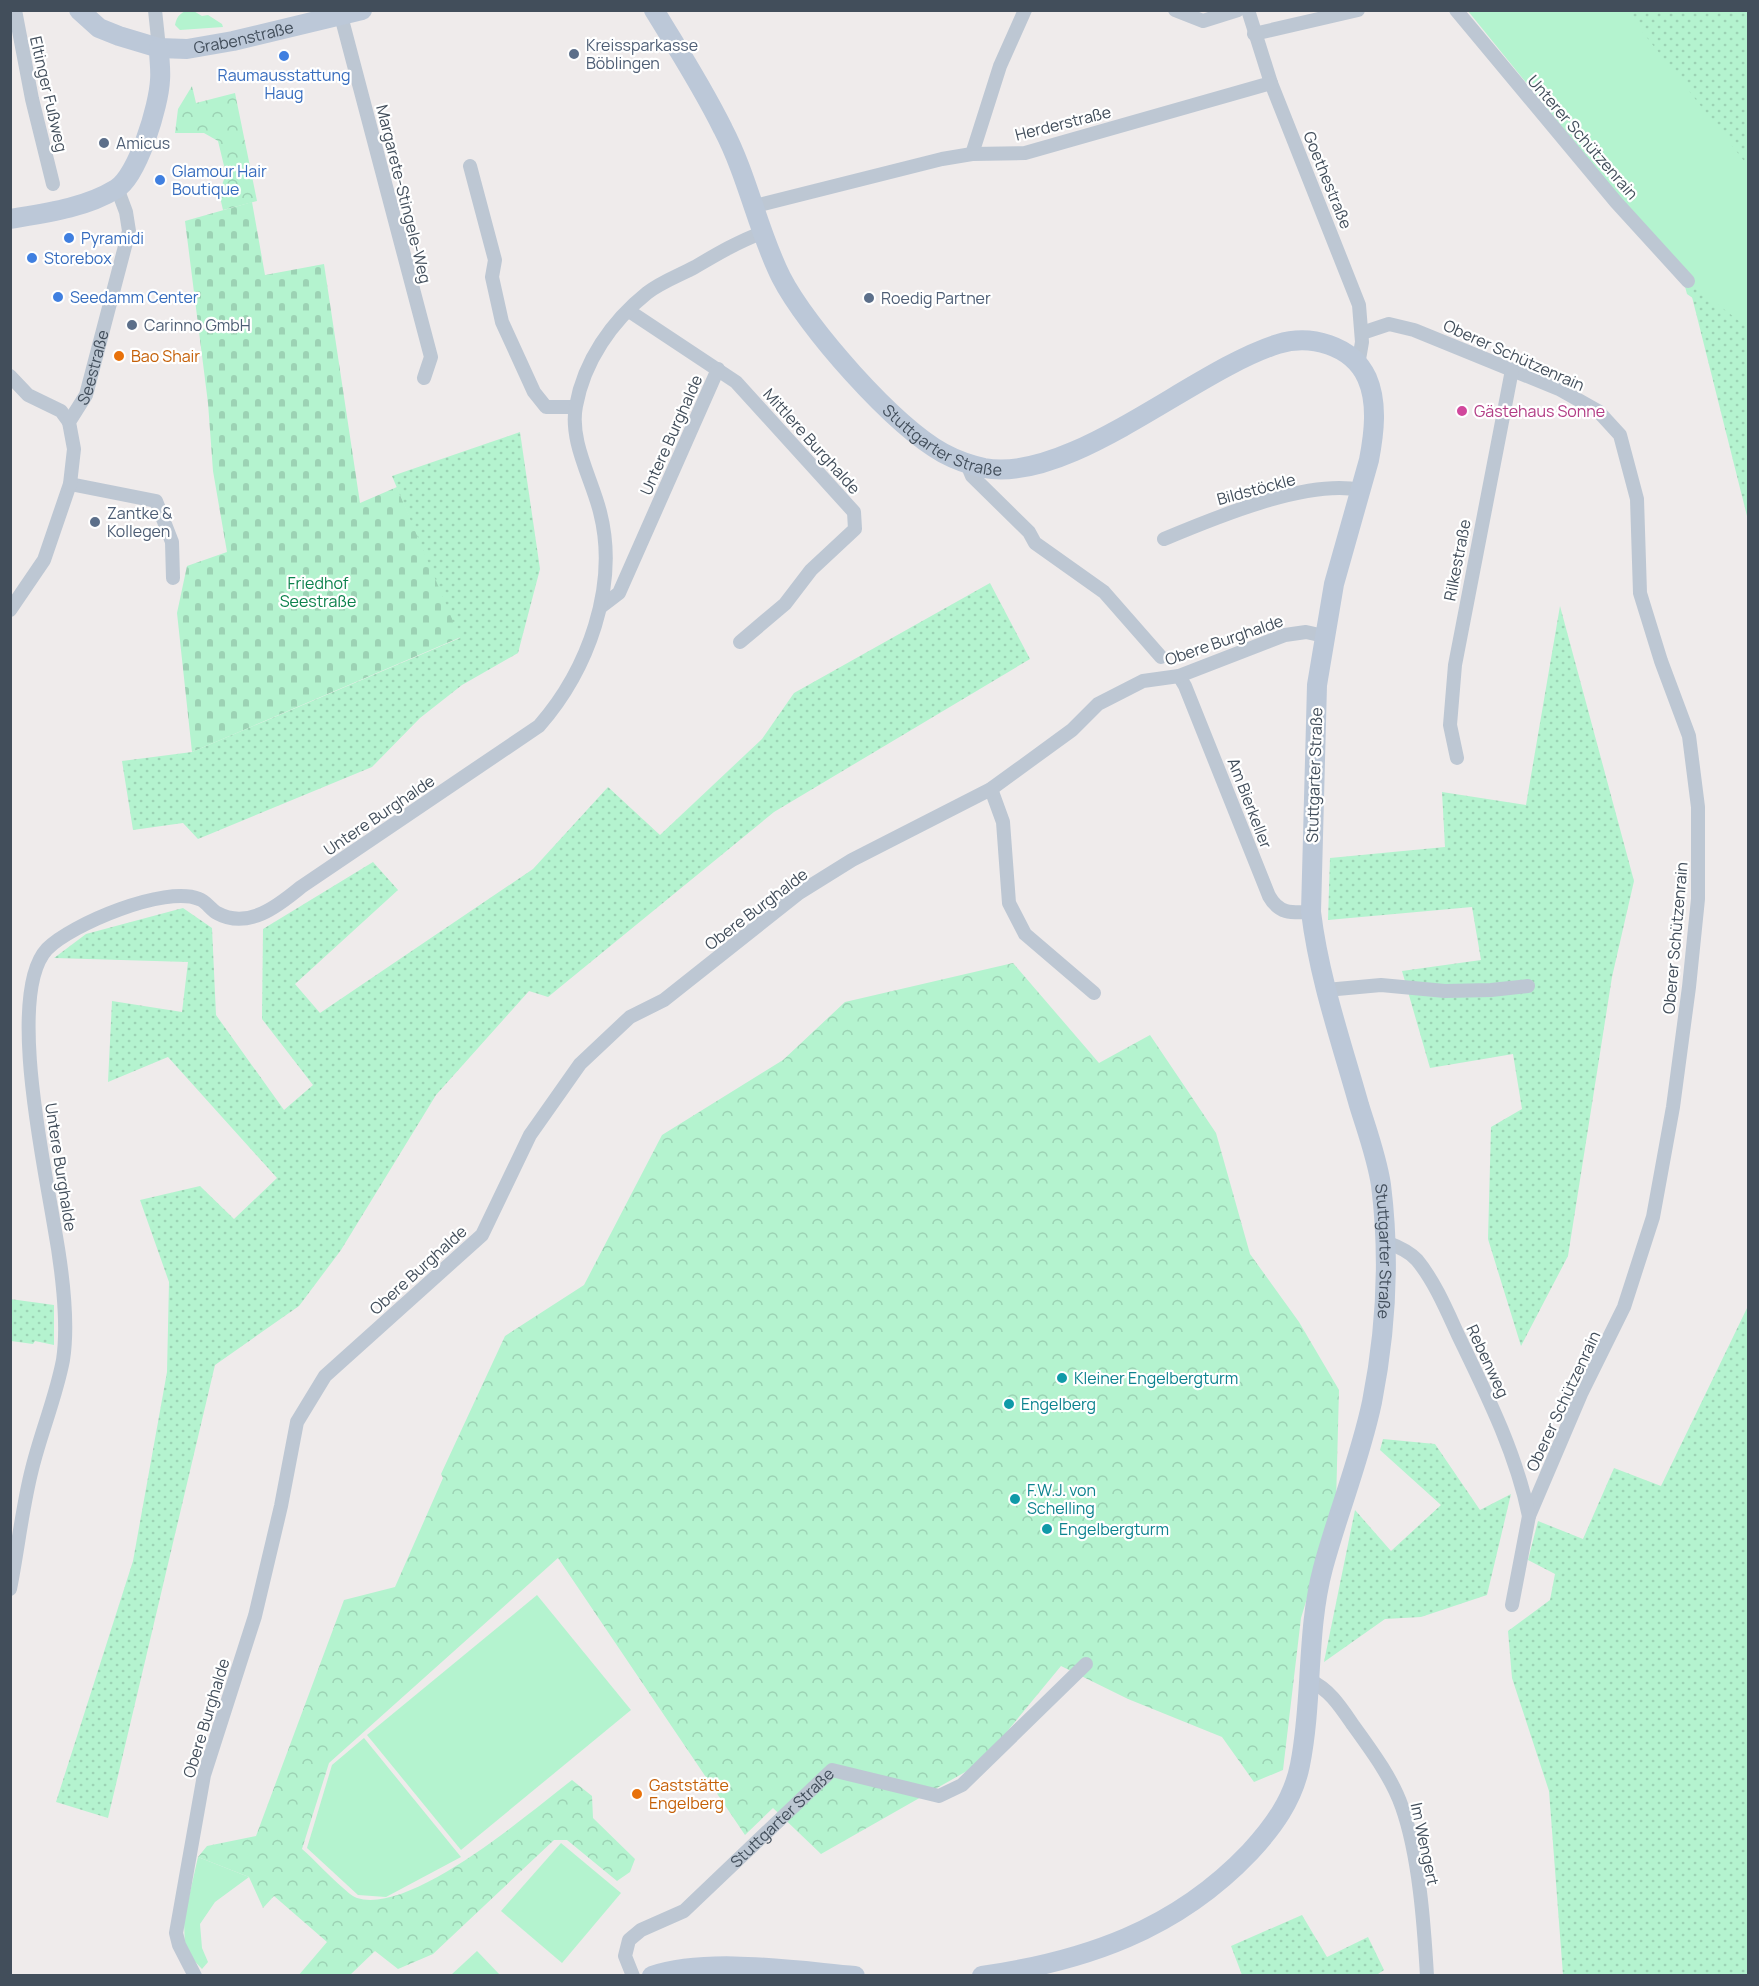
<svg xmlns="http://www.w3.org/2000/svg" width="1759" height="1986" viewBox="0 0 1759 1986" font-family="Manrope,sans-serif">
  <defs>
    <pattern id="forest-crowns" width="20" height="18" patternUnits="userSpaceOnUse" patternTransform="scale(1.5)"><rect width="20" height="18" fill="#b4f3cf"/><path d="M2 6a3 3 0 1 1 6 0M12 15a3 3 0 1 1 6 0" fill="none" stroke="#9cd2b4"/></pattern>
    <pattern id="cemetery-stones" width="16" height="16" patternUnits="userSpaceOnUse" patternTransform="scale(1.5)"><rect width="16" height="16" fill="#b4f3cf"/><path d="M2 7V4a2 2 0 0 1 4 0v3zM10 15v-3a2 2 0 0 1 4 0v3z" fill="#9cd2b4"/></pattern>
    <pattern id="garden-dots" width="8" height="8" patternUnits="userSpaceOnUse" patternTransform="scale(1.5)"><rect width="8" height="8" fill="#b4f3cf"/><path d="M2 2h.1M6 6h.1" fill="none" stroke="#9cd2b4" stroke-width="1.8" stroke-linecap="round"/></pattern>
  </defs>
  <rect width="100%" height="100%" fill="#efebeb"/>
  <!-- grass -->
  <g fill="#b4f3cf">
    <path d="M192 10 202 16 208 15 222 24 223 27 180 30 175 25C177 15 182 11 192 10Z"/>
    <polygon points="1468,11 1631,11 1748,162 1748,337 1687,294 1682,275"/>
    <polygon points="537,1595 631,1710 461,1850 367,1735"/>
    <polygon points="364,1738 461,1857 386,1897 358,1895 307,1848 332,1765"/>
    <polygon points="561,1843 621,1893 562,1963 501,1911"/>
    <polygon points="198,1857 249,1877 215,1902 200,1924 202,1948 208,1962 202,1969 185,1951 184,1919"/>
    <polygon points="477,1951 500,1975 451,1975"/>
  </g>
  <!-- forest -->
  <g fill="url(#forest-crowns)">
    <polygon points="192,86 196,103 235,93 257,201 223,210 219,193 226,174 218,141 204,133 175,133 178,109"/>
    <path d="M1013 963 1099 1063 1150 1035 1216 1133 1250 1254 1299 1322 1339 1390 1336 1503 1301 1618 1283 1770 1254 1782 1222 1737 1128 1699 1061 1666 981 1763 821 1854 773 1808 745 1835 558 1558 329 1763 302 1849C313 1858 347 1895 357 1898 411 1915 529 1813 572 1780L592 1796 593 1818 635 1859 630 1872 617 1881 567 1840H554L433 1954 398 1969 375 1951 350 1975 298 1976 327 1942 274 1896 263 1908 249 1877 198 1857 207 1846 256 1836 344 1600 395 1587 443 1478 441 1474 505 1336 584 1285 662 1135 783 1060 845 1002Z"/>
  </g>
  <!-- cemetery -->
  <polygon fill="url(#cemetery-stones)" points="252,202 265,275 324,264 360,503 397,487 461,637 192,752 177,613 187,566 227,552 213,471 208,403 185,221"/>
  <!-- garden -->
  <g fill="url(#garden-dots)">
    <polygon points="1626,11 1748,11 1748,166"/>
    <polygon points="1688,281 1748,328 1748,520"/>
    <polygon points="520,432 540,569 518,653 462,685 420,718 372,767 198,839 183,823 133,830 122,761 192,752 460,638 392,476"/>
    <polygon points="990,583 1030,659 774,812 548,997 529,991 436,1095 341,1250 299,1306 215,1365 108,1818 56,1802 133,1561 167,1372 169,1282 140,1200 200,1186 234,1219 277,1178 168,1057 108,1082 112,1001 182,1012 188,962 54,958 86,934 183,908 212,928 216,1015 284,1110 313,1085 262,1019 263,929 373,862 398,890 295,984 320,1013 533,869 608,787 660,835 762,739 794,693"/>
    <polygon points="1560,606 1634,881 1612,977 1568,1256 1521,1346 1488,1239 1491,1127 1522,1109 1513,1054 1430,1068 1402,971 1481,960 1472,907 1328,920 1330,858 1445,847 1442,792 1526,805"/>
    <polygon points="10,1299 54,1305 54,1345 35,1341 33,1344 11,1341"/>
    <polygon points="1748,1306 1748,1975 1563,1975 1549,1791 1512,1678 1508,1631 1550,1600 1555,1574 1528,1560 1538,1521 1583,1539 1614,1468 1661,1486"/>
    <polygon points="1383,1439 1435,1444 1480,1510 1511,1494 1487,1595 1421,1617 1385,1619 1324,1662 1355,1510 1391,1551 1441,1505 1380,1450"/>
    <polygon points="1302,1915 1327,1957 1368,1937 1384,1970 1375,1976 1242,1975 1231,1946"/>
  </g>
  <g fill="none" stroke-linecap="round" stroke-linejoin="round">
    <!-- street -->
    <g stroke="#bdc7d3" stroke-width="14">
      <polyline points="15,10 32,99 53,184"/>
      <polyline points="155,10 159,48"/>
      <polyline points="1175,10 1203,21 1238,10"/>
      <polyline points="1248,10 1271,83 1359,305 1362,342 1358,365"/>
      <polyline points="1456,10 1616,202 1688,281"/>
      <polyline points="341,16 431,357 424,378"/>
      <polyline points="1254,34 1358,10"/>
      <polyline points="972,154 1000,66 1025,10"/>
      <polyline points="470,166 495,260 492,277 502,322 534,392 546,407 575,407"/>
      <polyline points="755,206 942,159 972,154 1025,153 1271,83"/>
      <polyline points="629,311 736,382 854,512 855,529 811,570 785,604 740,642"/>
      <polyline points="1362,333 1389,324 1414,330 1559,389 1598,411 1620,435 1637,499 1640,593 1661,661 1689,736 1698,807 1698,899 1689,987 1673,1107 1653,1217 1624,1307 1581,1394 1529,1516 1512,1605"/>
      <polyline points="10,376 28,395 61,411 69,422"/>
      <polyline points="967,464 972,476 1029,532 1035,543 1104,592 1161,657"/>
      <polyline points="70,484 156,501 172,542 173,578"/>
      <path d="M1164 539C1214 518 1307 479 1360 490"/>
      <polyline points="602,606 619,593 718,369"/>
      <path id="s1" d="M10 610 44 560 70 484 74 449 69 422 86 395 129 231 126 212 117 188"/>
      <path d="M1179 676 1185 686 1269 896C1279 914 1291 913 1311 912"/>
      <polyline points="1457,758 1450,725 1455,665 1512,370"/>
      <polyline points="991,789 1003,822 1009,903 1025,934 1094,993"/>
      <polyline points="1326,990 1381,985 1445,991 1491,990 1528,986"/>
      <path d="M1386 1242C1397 1246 1409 1251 1417 1260 1435 1282 1447 1311 1459 1337 1487 1395 1516 1453 1529 1516"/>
      <path d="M10 1589C18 1549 22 1508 32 1469 41 1432 56 1397 63 1360 69 1322 61 1263 54 1225 45 1168 6 993 47 949 72 924 165 885 199 899 206 901 211 910 217 913 248 930 278 906 301 887L539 726C588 670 619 586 600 512 592 479 569 441 576 406 584 361 612 321 647 293 661 282 680 275 695 267 717 254 739 241 764 232"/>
      <path d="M1309 1680C1329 1689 1340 1706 1353 1725 1371 1750 1392 1778 1402 1807 1419 1855 1424 1924 1427 1976"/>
      <polyline points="195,1976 179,1945 176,1933 204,1775 255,1616 281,1506 297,1422 325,1376 482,1235 530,1135 580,1064 630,1017 664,1000 799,893 852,860 991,789 1072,730 1098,704 1143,681 1179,676 1285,635 1306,632 1324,636"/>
      <path id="s2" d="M633 1976 625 1956 629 1940 641 1930 684 1911 832 1770 939 1796 962 1785 1086 1664"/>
    </g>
    <!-- secondary -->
    <g stroke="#bcc8d8" stroke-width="20">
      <path id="s3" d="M79 10 99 28 119 36 159 48 187 49 233 41 362 10"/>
      <path id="s4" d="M654 10C678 49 703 88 723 129 748 177 758 231 781 277 807 328 893 425 943 453 956 460 970 465 984 468 1070 484 1194 370 1278 344 1310 334 1352 345 1367 378 1378 403 1374 434 1369 460L1334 584 1317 685 1311 912C1319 978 1341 1041 1359 1105 1367 1131 1377 1158 1381 1185 1390 1257 1386 1331 1372 1402 1360 1459 1338 1512 1323 1568 1306 1632 1313 1700 1300 1765 1293 1800 1273 1827 1250 1852 1176 1930 1085 1961 982 1976"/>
      <path d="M10 219C46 213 85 208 116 189 138 176 159 105 160 80 161 70 159 59 159 48"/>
      <path d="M652 1976C708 1957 796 1971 855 1976"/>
    </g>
  </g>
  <!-- markers -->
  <g fill="#5c6f8a" stroke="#fff" stroke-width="2">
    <circle cx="574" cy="54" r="6"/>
    <circle cx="104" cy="143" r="6"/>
    <circle cx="869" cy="298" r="6"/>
    <circle cx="132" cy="325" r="6"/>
    <circle cx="95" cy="522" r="6"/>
  </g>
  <g fill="#3f7fe0" stroke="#fff" stroke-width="2">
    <circle cx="284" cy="56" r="6"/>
    <circle cx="160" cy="180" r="6"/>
    <circle cx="69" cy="238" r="6"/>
    <circle cx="32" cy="258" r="6"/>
    <circle cx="58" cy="297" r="6"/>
  </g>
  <g fill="#e8710a" stroke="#fff" stroke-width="2">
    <circle cx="119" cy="356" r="6"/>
    <circle cx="637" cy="1794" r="6"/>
  </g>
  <circle fill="#d1479c" stroke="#fff" stroke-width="2" cx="1462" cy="411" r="6"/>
  <g fill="#0f9aa8" stroke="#fff" stroke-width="2">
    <circle cx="1062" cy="1378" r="6"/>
    <circle cx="1009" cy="1404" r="6"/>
    <circle cx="1015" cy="1499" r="6"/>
    <circle cx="1047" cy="1529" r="6"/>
  </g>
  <g text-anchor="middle" stroke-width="4.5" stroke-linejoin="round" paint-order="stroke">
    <!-- street labels -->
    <g font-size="16" fill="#424e5b" stroke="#fff">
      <text dy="6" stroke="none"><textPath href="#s3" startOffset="176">Grabenstraße</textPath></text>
      <text transform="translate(49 94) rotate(77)" y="6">Eltinger Fußweg</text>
      <text transform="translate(1063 123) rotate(-14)" y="6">Herderstraße</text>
      <text transform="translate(1583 137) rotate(49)" y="6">Unterer Schützenrain</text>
      <text transform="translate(1328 180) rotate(68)" y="6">Goethestraße</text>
      <text transform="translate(404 194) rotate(76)" y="6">Margarete-Stingele-Weg</text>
      <text transform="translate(1514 355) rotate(24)" y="6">Oberer Schützenrain</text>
      <text dy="6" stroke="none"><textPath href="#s1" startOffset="264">Seestraße</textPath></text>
      <text transform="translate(671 435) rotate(-66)" y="6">Untere Burghalde</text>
      <text dy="6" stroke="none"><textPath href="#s4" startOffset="532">Stuttgarter Straße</textPath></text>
      <text transform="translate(812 441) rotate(48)" y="6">Mittlere Burghalde</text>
      <text transform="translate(1256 489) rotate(-15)" y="6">Bildstöckle</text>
      <text transform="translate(1457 560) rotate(-79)" y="6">Rilkestraße</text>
      <text transform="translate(1224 640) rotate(-19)" y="6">Obere Burghalde</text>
      <text transform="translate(1314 775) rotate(-88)" y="6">Stuttgarter Straße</text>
      <text transform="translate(1250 803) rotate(69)" y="6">Am Bierkeller</text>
      <text transform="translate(379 815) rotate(-34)" y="6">Untere Burghalde</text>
      <text transform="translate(756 909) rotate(-37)" y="6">Obere Burghalde</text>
      <text transform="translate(1675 938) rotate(-85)" y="6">Oberer Schützenrain</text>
      <text transform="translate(61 1167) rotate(81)" y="6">Untere Burghalde</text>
      <text dy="6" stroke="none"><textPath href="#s4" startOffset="1899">Stuttgarter Straße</textPath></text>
      <text transform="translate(418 1270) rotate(-42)" y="6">Obere Burghalde</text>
      <text transform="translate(1488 1361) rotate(65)" y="6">Rebenweg</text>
      <text transform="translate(1563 1401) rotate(-65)" y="6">Oberer Schützenrain</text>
      <text transform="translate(206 1718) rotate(-73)" y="6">Obere Burghalde</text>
      <text dy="6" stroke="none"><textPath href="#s2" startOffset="236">Stuttgarter Straße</textPath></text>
      <text transform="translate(1425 1844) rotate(78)" y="6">Im Wengert</text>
    </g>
    <!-- service labels -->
    <g font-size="16" fill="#4e5e75" stroke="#fff" text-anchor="start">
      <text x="586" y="51">Kreissparkasse<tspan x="586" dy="18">Böblingen</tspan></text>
      <text x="116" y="149">Amicus</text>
      <text x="881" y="304">Roedig Partner</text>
      <text x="144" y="331">Carinno GmbH</text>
      <text x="107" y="519">Zantke &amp;<tspan x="107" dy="18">Kollegen</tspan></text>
    </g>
    <!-- shop labels -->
    <g font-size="16" fill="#366cbe" stroke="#fff" text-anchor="start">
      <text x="284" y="81" text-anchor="middle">Raumausstattung<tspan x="284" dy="18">Haug</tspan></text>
      <text x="172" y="177">Glamour Hair<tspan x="172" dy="18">Boutique</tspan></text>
      <text x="81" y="244">Pyramidi</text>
      <text x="44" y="264">Storebox</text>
      <text x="70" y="303">Seedamm Center</text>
    </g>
    <!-- food labels -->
    <g font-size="16" fill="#c56008" stroke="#fff" text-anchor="start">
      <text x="131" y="362">Bao Shair</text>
      <text x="649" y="1791">Gaststätte<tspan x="649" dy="18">Engelberg</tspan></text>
    </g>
    <!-- hotel labels -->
    <g font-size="16" fill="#b23c85" stroke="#fff" text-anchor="start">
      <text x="1474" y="417">Gästehaus Sonne</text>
    </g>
    <!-- park labels -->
    <g font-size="16" fill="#0d824d" stroke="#fff">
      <text x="318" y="589">Friedhof<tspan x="318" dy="18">Seestraße</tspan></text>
    </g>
    <!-- culture labels -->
    <g font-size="16" fill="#0d838f" stroke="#fff" text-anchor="start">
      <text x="1074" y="1384">Kleiner Engelbergturm</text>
      <text x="1021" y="1410">Engelberg</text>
      <text x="1027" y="1496">F.W.J. von<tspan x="1027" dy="18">Schelling</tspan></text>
      <text x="1059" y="1535">Engelbergturm</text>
    </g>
  </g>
  <!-- border -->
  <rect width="1759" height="1986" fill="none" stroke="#424e5b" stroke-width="24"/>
</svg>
